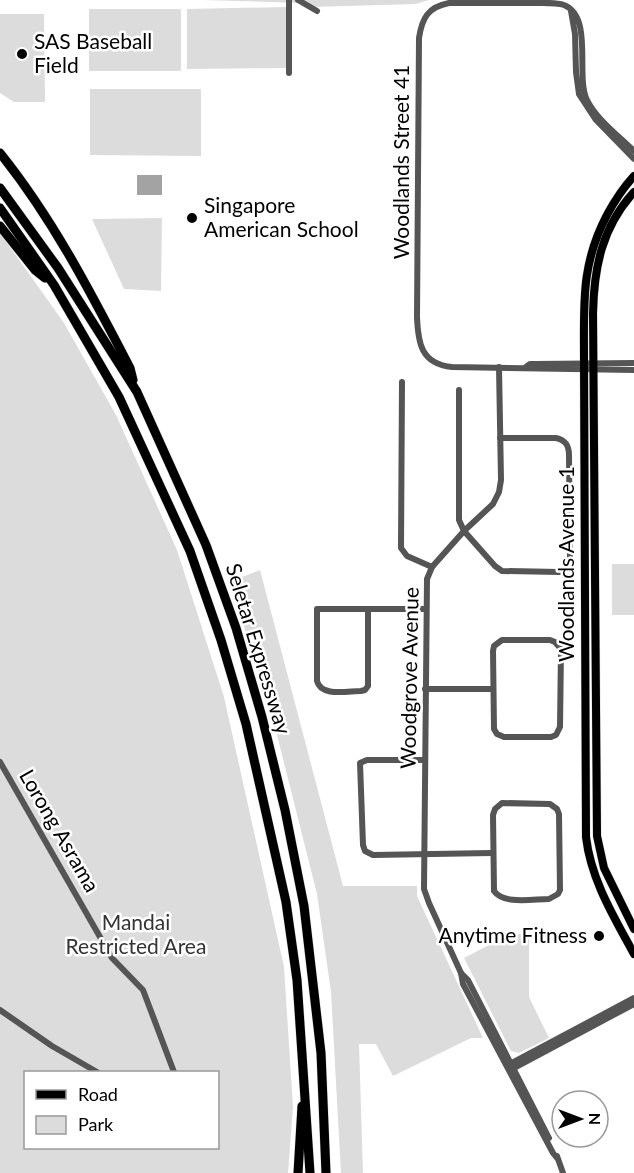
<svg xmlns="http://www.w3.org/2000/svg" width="634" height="1173" viewBox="0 0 634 1173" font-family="Lato,sans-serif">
  <rect width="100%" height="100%" fill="#fff"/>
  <!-- green -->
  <g fill="#dcdcdc" fill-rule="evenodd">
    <polygon points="202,0 429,0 416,4 310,7 302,3"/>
    <polygon points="287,7 288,68 187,69 187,9"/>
    <rect x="89" y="9" width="92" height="62"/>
    <polygon points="0,14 44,14 45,102 14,102 0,93"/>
    <polygon points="90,89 201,89 201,156 90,155"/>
    <polygon points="162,218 161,291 124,289 92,219"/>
    <path d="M0 233 64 323 116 415 177 550 224 697 284 967 293 1107 288 1173H0ZM26 1072H218V1148H26Z"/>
    <rect x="612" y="564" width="22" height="51"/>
    <polygon points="260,570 343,886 417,886 417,896 483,1038 471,1038 393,1076 376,1044 359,1044 363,1173 341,1173 331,992 317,894 274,723 230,582"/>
    <polygon points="510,934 529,934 529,997 549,1038 519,1053 511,1051 464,958"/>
  </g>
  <!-- water -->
  <rect fill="#a3a3a3" x="137" y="175" width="25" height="20"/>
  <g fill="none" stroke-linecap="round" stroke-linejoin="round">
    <!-- major casing -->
    <g stroke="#dbdbdb" stroke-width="9">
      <g id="major">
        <path d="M634 176C623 188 615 200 607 215 581 264 584 303 584 357L586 837C591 880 614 917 634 954"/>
        <path d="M634 192C602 227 594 267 593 313L597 836 604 868 634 929"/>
      </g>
    </g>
    <!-- highway casing -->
    <g stroke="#dbdbdb" stroke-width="10">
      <g id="highway">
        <path d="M0 153C53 219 91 293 130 368L133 380"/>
        <polyline points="0,188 58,268 137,392 206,545 236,628 262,717 285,810 304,906 321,1053 326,1173"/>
        <polyline points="0,208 54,285 119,397 190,551 221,640 246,724 286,902 297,980 310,1173"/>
        <polyline points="0,226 35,270 45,278"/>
        <polyline points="298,1173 302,1106"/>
      </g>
    </g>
    <!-- minor -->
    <g stroke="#555" stroke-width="6">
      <polyline points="289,0 289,73"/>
      <polyline points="298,0 317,11"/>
      <polyline points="571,11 575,34 576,72 579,94 596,120 634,159"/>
      <path d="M634 151C618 135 597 120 587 100 575 76 594 17 564 5 555 2 542 3 532 3 504 3 477 3 449 3 428 7 422 18 419 38L417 317C418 343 421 364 452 367L634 370"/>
      <polyline points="499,367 501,480 499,492 493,504 464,531 432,567 427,579 424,889 429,903 461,973 463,984 553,1153 557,1158"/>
      <polyline points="526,367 530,364 535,364 634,363"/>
      <polyline points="402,382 401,548 407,556 432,567"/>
      <path d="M459 390V520L464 531 495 566 502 571 559 572 569 565 570 560 569 455C569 445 565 440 556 438H500"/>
      <path d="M368 609V686L365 690 361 691C347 691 321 697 317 681V609H426"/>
      <polygon points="502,640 550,640 555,642 561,649 560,727 556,735 551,737 504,737 497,734 494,729 493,651 494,646"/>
      <polyline points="425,689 492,689"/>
      <polyline points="425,760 367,760 360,763 363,845 365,851 373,855 492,853"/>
      <polyline points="0,762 112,958 143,990 174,1072"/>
      <path d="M502 803 550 804 557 809 559 814 560 890 558 894 549 899C533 899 504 905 494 891L493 815 495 809Z"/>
      <polyline points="461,973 468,980 549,1138"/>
      <polyline points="0,1010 52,1046 97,1072"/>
      <polyline points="510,1064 634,998"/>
      <polyline points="512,1069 634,1004"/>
      <polyline points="557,1156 563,1173"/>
    </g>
    <!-- major -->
    <use href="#major" stroke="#000" stroke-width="8"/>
    <!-- highway -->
    <use href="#highway" stroke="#000" stroke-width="9"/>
  </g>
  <!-- markers -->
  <g fill="#000" stroke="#fff" stroke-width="2">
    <circle cx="22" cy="54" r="6"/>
    <circle cx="192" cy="218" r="6"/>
    <circle cx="599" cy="936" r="6"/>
  </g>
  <g text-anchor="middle" stroke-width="5" stroke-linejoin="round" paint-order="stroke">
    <!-- poi labels -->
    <g font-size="21" fill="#000" stroke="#fff" text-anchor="start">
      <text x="34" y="49">SAS Baseball<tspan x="34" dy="24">Field</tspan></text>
      <text x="204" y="213">Singapore<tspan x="204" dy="24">American School</tspan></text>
      <text x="587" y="943" text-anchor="end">Anytime Fitness</text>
    </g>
    <!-- street labels -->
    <g font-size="21" fill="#000" stroke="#fff">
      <text transform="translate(402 162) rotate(-90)" y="7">Woodlands Street 41</text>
      <text transform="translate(567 564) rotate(-90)" y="7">Woodlands Avenue 1</text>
      <text transform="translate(258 649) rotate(73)" y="7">Seletar Expressway</text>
      <text transform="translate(410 678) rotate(-89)" y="7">Woodgrove Avenue</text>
      <text transform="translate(59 831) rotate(60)" y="7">Lorong Asrama</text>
    </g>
    <!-- park labels -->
    <g font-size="21" fill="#333" stroke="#fff">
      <text x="136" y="930">Mandai<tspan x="136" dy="24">Restricted Area</tspan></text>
    </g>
  </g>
  <!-- legend -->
  <rect x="24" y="1071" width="195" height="78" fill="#ffffff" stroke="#999999" stroke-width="1.5"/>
  <rect x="36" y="1090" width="30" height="9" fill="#000000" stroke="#999999" stroke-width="1.5"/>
  <text x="78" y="1101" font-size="18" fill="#000000">Road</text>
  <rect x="36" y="1116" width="30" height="18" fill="#dcdcdc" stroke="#999999" stroke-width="1.5"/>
  <text x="78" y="1131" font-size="18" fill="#000000">Park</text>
  <!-- north arrow -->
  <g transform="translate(580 1119) rotate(90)"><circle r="28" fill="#ffffff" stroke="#999999" stroke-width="1.5"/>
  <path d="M0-4.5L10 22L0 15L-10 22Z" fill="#000000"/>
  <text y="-9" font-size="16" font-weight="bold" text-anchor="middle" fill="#000000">N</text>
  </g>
</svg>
